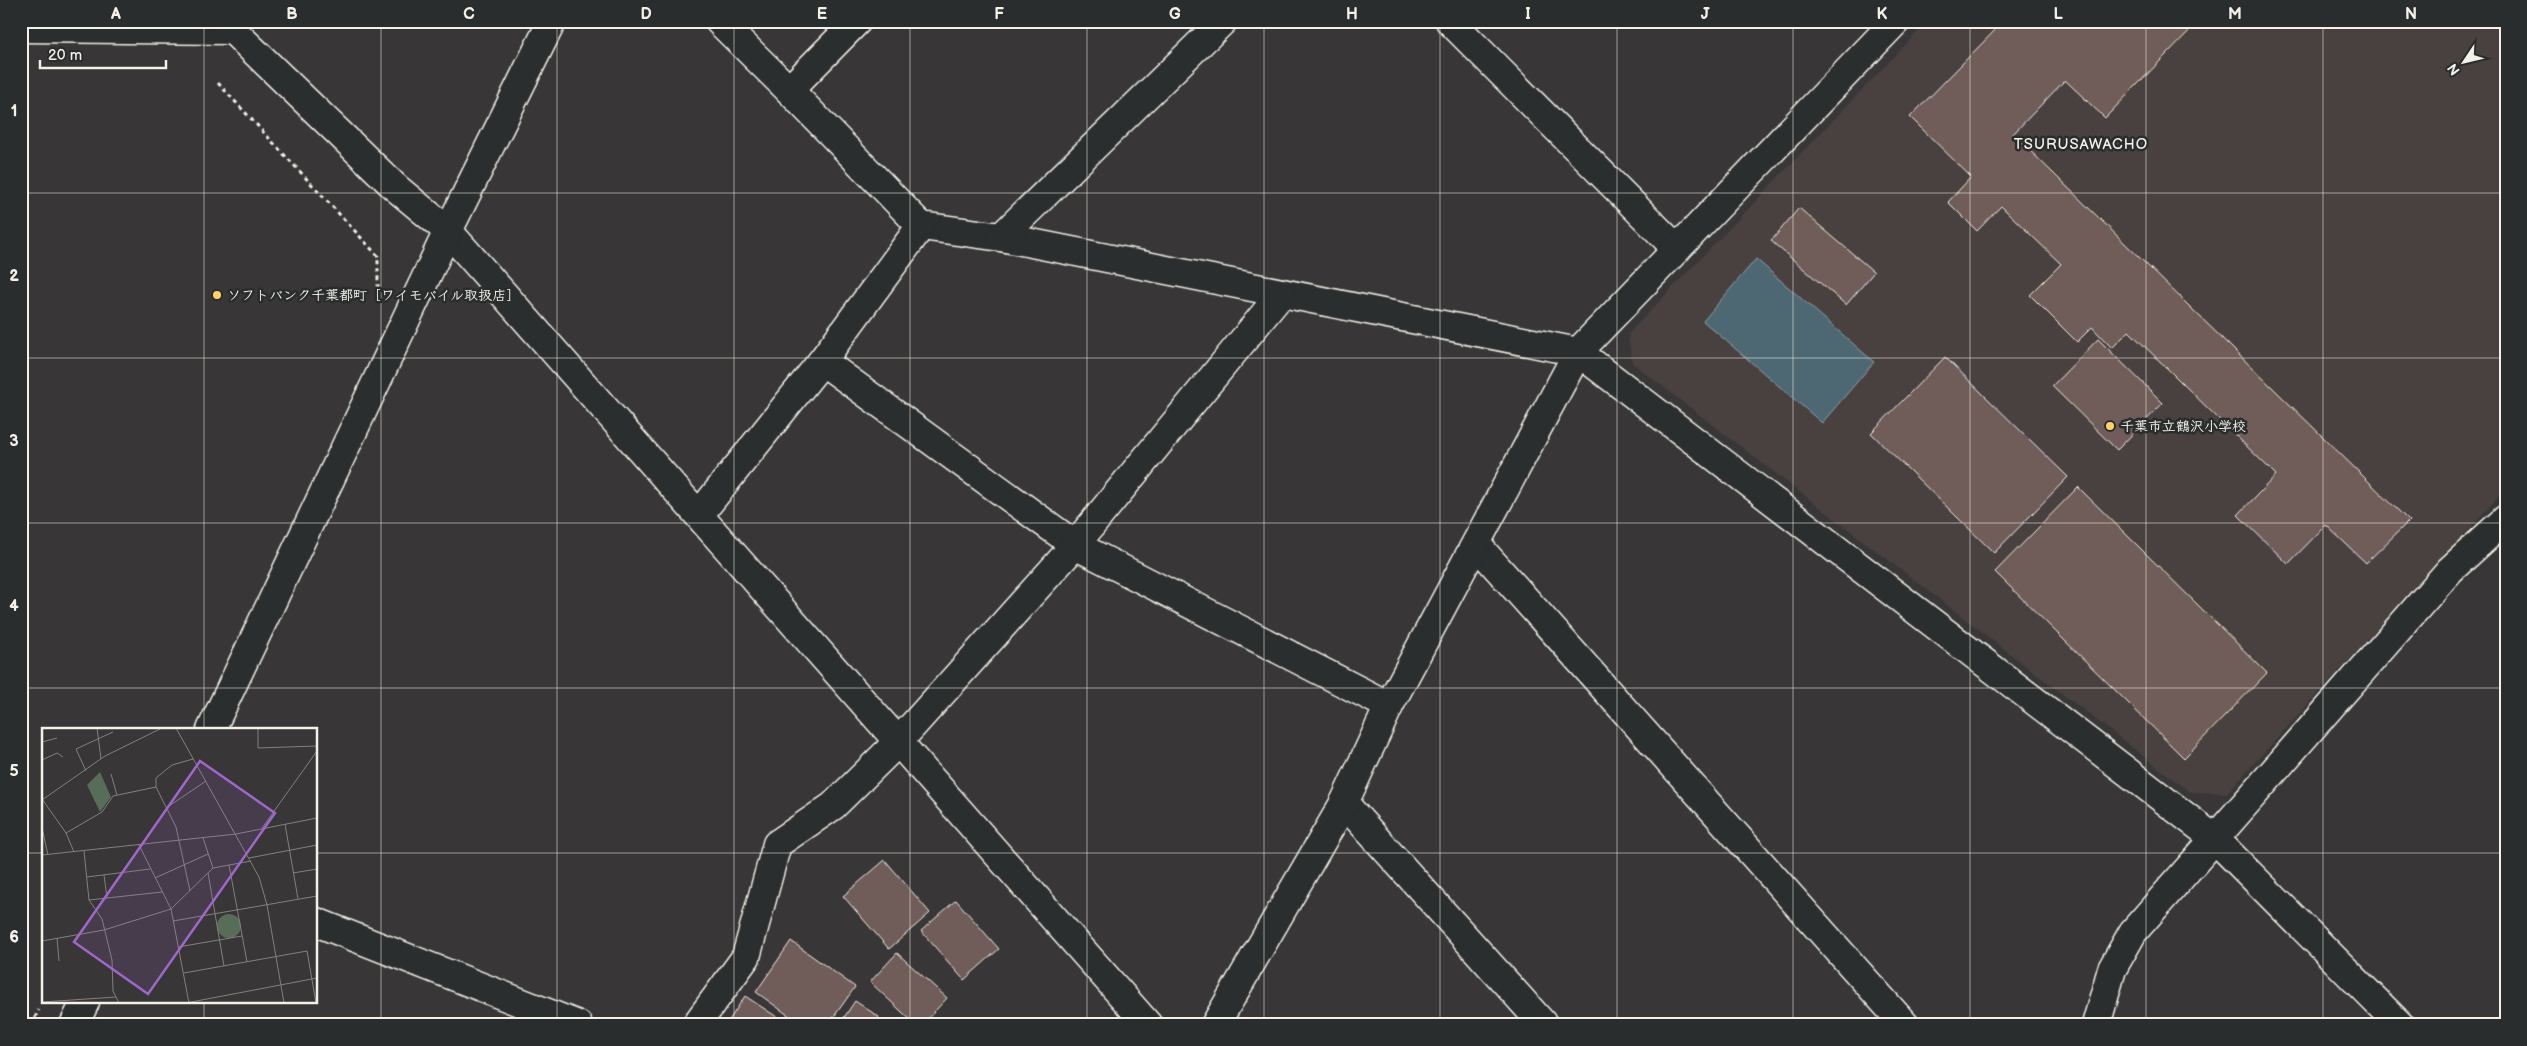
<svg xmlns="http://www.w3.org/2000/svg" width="2527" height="1046" viewBox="0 0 2527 1046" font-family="'Balsamiq Sans','Klee One',sans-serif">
  <rect width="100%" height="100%" fill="#383637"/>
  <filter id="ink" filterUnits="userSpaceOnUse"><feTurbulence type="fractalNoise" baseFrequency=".02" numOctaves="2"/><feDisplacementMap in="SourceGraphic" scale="10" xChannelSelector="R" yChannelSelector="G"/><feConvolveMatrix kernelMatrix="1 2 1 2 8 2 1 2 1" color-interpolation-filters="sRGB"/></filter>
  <g filter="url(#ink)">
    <!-- built -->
    <polygon fill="#484141" points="1928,21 2506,21 2506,489 2227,793 2190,792 1632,363 1628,334"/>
    <!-- water -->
    <polygon fill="#4e6873" stroke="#909fa2" points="1756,259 1874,362 1822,423 1703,321"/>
    <!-- building -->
    <g fill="#6f5c59" stroke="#f4f1e8">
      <polygon points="2004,21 2184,21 2192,28 2105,118 2065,80 2013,134 2409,521 2366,563 2326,525 2288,564 2238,515 2276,475 2129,331 2112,348 2092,327 2077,342 2030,295 2061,264 2001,206 1977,231 1948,202 1971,177 1910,117"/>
      <polygon points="1799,208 1874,272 1846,305 1771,241"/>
      <polygon points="2098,339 2163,403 2117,450 2052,386"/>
      <polygon points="1945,357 2068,477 1994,553 1871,433"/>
      <polygon points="2078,487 2267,673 2184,758 1995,572"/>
      <polygon points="885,860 930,913 889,949 843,896"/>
      <polygon points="956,900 999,949 964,980 921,931"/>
      <polygon points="791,941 855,987 828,1025 802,1025 756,992"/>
      <polygon points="897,953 947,998 922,1025 916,1025 870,982"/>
      <polygon points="745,996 780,1019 777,1025 726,1025"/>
      <polygon points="855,1001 879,1017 874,1025 839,1025"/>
    </g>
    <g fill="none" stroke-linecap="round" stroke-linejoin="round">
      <!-- minor casing -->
      <g stroke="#f4f1e8" stroke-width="31">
        <g id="minor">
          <polyline points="719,21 789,90 921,226 1001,237 1578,352 2214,838 2400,1025"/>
          <polyline points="1450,21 1677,249"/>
          <polyline points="21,28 232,30"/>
          <polyline points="789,90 857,21"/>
          <polyline points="1001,237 1223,21"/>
          <polyline points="822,361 1075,545 1389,706"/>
          <polyline points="699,515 822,361 921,226"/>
          <polyline points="1476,544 1905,1025"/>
          <polyline points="1344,803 1544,1025"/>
          <polyline points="316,922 578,1025"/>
          <polyline points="696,1025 746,957 777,844 833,806 898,742 1075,545 1282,293"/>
          <polyline points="1215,1025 1344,803 1389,706 1578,352 1896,21"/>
          <polyline points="2096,1025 2112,969 2133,932 2450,570 2506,519"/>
        </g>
      </g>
      <!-- tertiary casing -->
      <g stroke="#f4f1e8" stroke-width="31">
        <g id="tertiary">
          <polyline points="223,21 395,187 448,231 1148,1025"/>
          <polyline points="211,730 448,231 552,21"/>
          <polyline points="74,1025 85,1002"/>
        </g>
      </g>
      <!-- path -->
      <g stroke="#f4f1e8" stroke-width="3" stroke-dasharray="4 4" stroke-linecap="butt">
        <polyline points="218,83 378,256 378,291"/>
        <polyline points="31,1025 39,1010"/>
      </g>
      <!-- minor -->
      <use href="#minor" stroke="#2a2d2e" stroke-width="28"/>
      <!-- tertiary -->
      <use href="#tertiary" stroke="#2a2d2e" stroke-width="28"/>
    </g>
  </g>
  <!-- grid -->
  <path fill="none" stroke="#f4f1e8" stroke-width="1" stroke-opacity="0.55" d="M204 21V730M381 21V1025M557 21V1025M734 21V1025M910 21V1025M1087 21V1025M1264 21V1025M1440 21V1025M1617 21V1025M1793 21V1025M1970 21V1025M2146 21V1025M2323 21V1025M21 193H2506M21 358H2506M21 523H2506M21 688H2506M21 853H44M316 853H2506M204 1002V1025"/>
  <!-- markers -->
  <g fill="#ffd166" stroke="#2a2d2e" stroke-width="2">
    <circle cx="217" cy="295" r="5"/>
    <circle cx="2110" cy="426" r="5"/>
  </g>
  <g text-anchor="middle" stroke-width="5" stroke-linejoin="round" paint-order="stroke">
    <!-- poi labels -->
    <g font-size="14" font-weight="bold" fill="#f4f1e8" stroke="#2a2d2e" text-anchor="start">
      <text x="227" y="300">ソフトバンク千葉都町［ワイモバイル取扱店］</text>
      <text x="2120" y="431">千葉市立鶴沢小学校</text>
    </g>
    <!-- neighbourhood labels -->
    <g font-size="15" letter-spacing="1" fill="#f4f1e8" stroke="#2a2d2e">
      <text x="2081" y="149">TSURUSAWACHO</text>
    </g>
  </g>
  <!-- overview -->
  <g transform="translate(42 728)">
    <rect width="275" height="275" fill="#383637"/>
    <path d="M58 44 69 69 58 84 45 57ZM175 198a12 12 0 1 1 24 0a12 12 0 1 1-24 0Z" fill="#576d58"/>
    <path fill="none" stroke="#83817e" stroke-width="1" d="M55 0 59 31M134 0 217 149 225 177 242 275M183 0H205M216 0V20L275 18M0 14 15 10M0 32 15 25 21 29M44 43 34 21 71 4M69 46 75 67M0 71 24 105 32 124M0 72 63 28 120 0M124 80 164 53M243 96 256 171M0 100 6 127M220 100 275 23M24 105 60 84 71 68 114 59M161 110 171 140M97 117 129 181 147 275M42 123 47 172 60 191 70 232 71 263 77 275M0 127 194 106 275 90M207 130 275 117M187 137 205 234M166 145 182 238M251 145 275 141M62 147 65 170M45 149 108 141M113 150 166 126M148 163 134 99 114 59V50L130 37 151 31M47 172 120 164M131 193 275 168M15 210 17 233M0 213 62 202 129 181 171 140 209 133M136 219 200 208M142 245 265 223 274 275M0 274 74 269M144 275 275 250"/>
    <path fill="#9f67cb" fill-opacity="0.15" stroke="#9f67cb" stroke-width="2.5" d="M158 33 233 85 106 266 32 214Z"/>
    <rect width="275" height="275" fill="none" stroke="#f4f1e8" stroke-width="2.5"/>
  </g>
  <!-- margin -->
  <rect width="2527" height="1046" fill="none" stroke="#2a2d2e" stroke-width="55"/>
  <!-- north arrow -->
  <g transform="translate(2464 62) rotate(235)" stroke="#2a2d2e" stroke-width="4" paint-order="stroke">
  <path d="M0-4L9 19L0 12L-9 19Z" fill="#f4f1e8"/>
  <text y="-8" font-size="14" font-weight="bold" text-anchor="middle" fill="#f4f1e8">N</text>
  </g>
  <!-- scale -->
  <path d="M40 60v8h126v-8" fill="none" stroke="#f4f1e8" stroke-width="2.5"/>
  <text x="48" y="60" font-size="15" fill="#f4f1e8" stroke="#2a2d2e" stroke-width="4" paint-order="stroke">20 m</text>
  <rect x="28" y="28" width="2472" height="990" fill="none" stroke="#f4f1e8" stroke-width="2"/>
  <g font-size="16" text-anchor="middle" font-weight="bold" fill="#f4f1e8">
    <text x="116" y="19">A</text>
    <text x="292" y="19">B</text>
    <text x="469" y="19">C</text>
    <text x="646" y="19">D</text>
    <text x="822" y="19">E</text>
    <text x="999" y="19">F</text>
    <text x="1175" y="19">G</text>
    <text x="1352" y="19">H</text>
    <text x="1528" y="19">I</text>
    <text x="1705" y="19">J</text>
    <text x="1882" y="19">K</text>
    <text x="2058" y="19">L</text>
    <text x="2235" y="19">M</text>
    <text x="2411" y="19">N</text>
    <text x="14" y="116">1</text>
    <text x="14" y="281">2</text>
    <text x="14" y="446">3</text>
    <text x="14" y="611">4</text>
    <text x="14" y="776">5</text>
    <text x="14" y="942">6</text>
  </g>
</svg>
